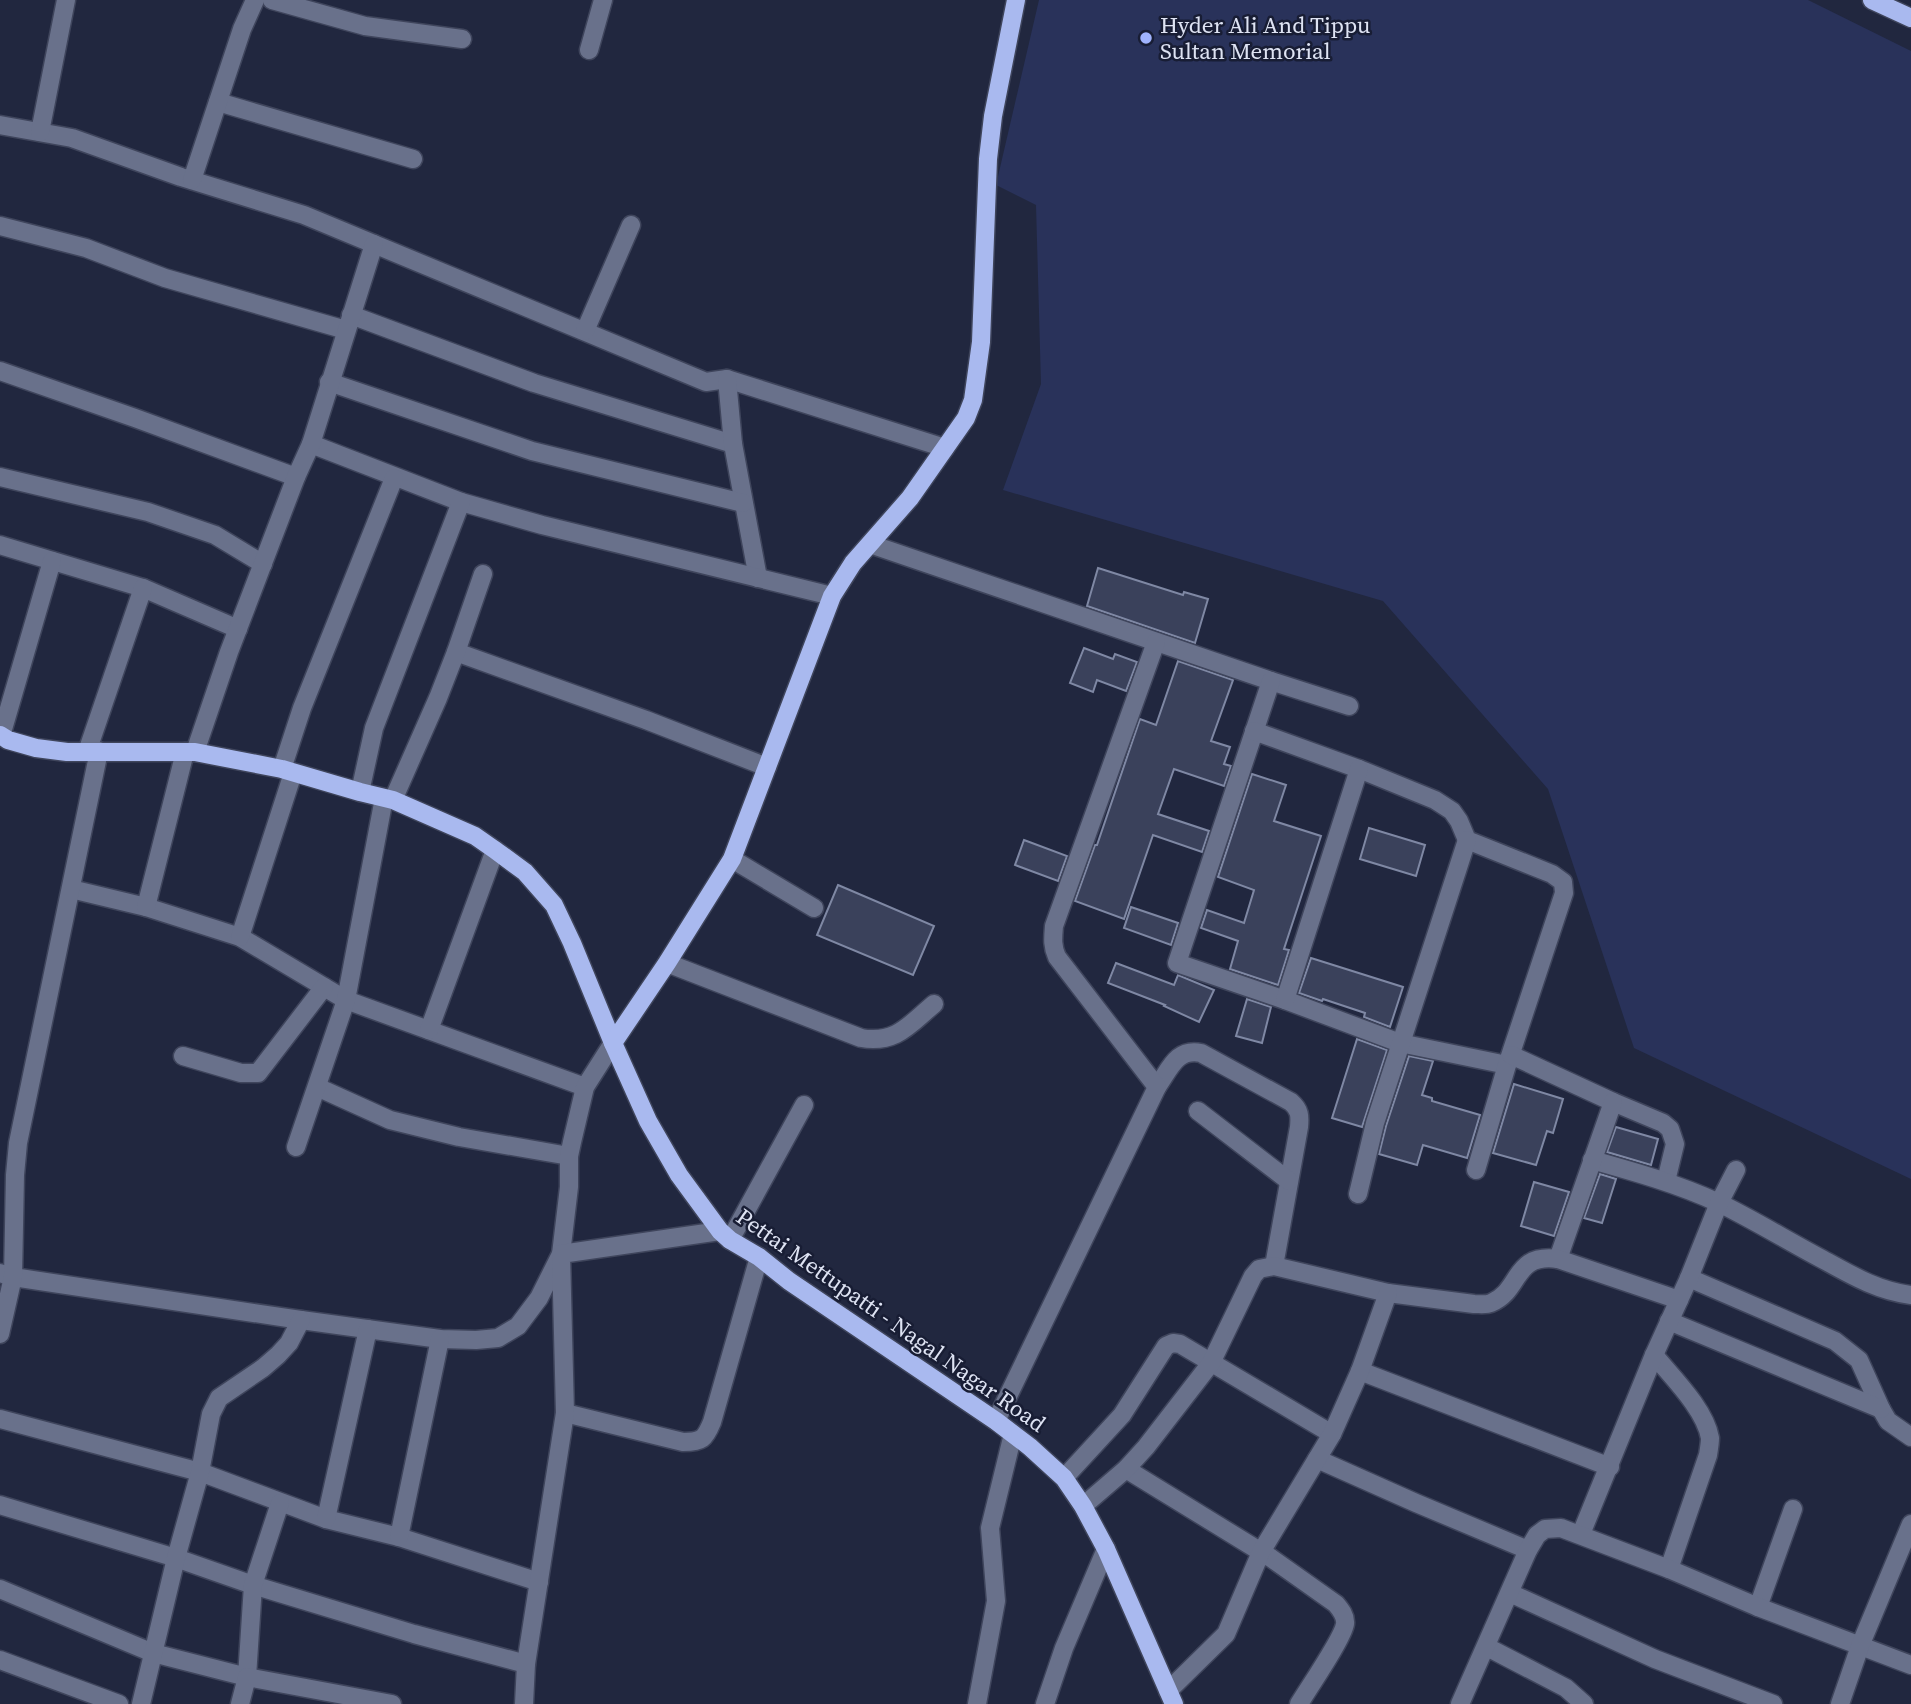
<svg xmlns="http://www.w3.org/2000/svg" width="1911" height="1704" viewBox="0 0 1911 1704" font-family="'Source Serif 4',serif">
  <rect width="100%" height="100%" fill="#21273f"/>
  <!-- green -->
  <polygon fill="#29325a" points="1039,0 1808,0 1911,51 1911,1179 1634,1048 1548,789 1383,601 1003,490 1041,384 1036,205 996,185"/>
  <!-- building -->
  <g fill="#3a415b" stroke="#7f88a4" stroke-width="2">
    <polygon points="1098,568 1183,595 1184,592 1208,599 1195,643 1087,606"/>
    <polygon points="1084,648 1113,659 1115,654 1137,662 1126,691 1097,680 1093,692 1070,683"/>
    <polygon points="1178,661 1233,680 1211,741 1230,747 1224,764 1231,766 1224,786 1174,769 1158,814 1209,831 1202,852 1153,835 1124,919 1075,901 1095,845 1097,845 1140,719 1156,725"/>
    <polygon points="1252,774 1286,785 1274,821 1321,836 1284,949 1289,950 1278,985 1230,969 1238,941 1201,928 1207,910 1244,923 1254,890 1218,877"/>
    <polygon points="1369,828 1425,845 1416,876 1360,859"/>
    <polygon points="1024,840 1067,856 1058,881 1015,865"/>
    <polygon points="838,885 934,926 913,975 817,935"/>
    <polygon points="1131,907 1178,923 1171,945 1124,928"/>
    <polygon points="1311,958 1403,987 1390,1027 1364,1017 1365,1013 1323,999 1322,1001 1299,993"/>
    <polygon points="1116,963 1174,985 1178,975 1214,990 1199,1022 1164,1006 1165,1005 1108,983"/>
    <polygon points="1247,999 1271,1007 1262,1043 1236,1036"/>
    <polygon points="1357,1039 1387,1050 1362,1127 1332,1118"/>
    <polygon points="1409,1056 1433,1061 1422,1095 1432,1098 1432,1101 1480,1115 1467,1158 1423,1145 1417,1165 1379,1154 1386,1126"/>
    <polygon points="1514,1084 1563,1099 1553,1133 1547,1131 1536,1165 1493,1153"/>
    <polygon points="1616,1127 1658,1139 1651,1165 1607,1152"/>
    <polygon points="1600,1174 1616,1179 1602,1223 1584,1218"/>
    <polygon points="1534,1182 1569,1192 1554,1236 1521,1226"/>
  </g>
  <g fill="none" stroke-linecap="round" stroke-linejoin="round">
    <!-- minor casing -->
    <g stroke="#3f455c" stroke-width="21">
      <g id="minor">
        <polyline points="272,0 365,26 462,39"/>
        <polyline points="589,50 603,0"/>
        <polyline points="218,102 413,159"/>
        <polyline points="0,125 72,138 181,177 304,215 706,382 727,379 945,448"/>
        <polyline points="40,132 66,0"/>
        <polyline points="192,180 242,29 255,0"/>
        <polyline points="0,226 86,248 165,278 346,330"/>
        <polyline points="351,315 534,383 733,444"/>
        <polyline points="585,331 631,225"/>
        <polyline points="0,371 135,418 296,477"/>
        <polyline points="727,379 733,444 758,578"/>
        <polyline points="329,382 532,451 743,503"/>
        <polyline points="311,444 461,502 542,525 832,596"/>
        <polyline points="0,477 148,512 215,535 263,564"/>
        <polyline points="870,544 1271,681 1349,706"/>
        <polyline points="0,545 143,588 238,629"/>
        <polyline points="456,652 646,720 767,767"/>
        <polyline points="1271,681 1177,963 1285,1000 1400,1043 1507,1065"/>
        <polyline points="1254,731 1359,769 1435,800 1452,811 1459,821 1467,840 1552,874 1563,882 1564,893 1507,1065 1476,1170"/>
        <polyline points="1,736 52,561"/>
        <polyline points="87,752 143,588"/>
        <polyline points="195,752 229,652 296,477 311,444 374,244"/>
        <polyline points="282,769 302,708 394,478"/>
        <polyline points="360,792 374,728 461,502"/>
        <polyline points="393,800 438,698 456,652 483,574"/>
        <polyline points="732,859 814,908"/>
        <polyline points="71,889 146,907 240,937 346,1000 585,1087"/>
        <polyline points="146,907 185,752"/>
        <polyline points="240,937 293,773"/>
        <path d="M667 963 861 1038C896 1044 909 1025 934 1004"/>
        <polyline points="1285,1000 1359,769"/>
        <polyline points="429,1030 495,850"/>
        <polyline points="1511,1055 1613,1102 1663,1123 1670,1129 1675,1144 1666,1181"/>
        <polyline points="183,1056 241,1073 258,1073 324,987"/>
        <polyline points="317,1087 390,1120 459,1137 569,1156"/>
        <path d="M1157 1087C1170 1069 1176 1048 1201 1053L1291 1102C1300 1110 1300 1116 1299 1127L1274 1266"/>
        <polyline points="1198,1111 1289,1181"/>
        <polyline points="296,1147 346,1000 384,798"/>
        <path d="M1592 1160C1635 1172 1678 1184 1719 1203 1754 1220 1788 1241 1822 1259 1851 1275 1878 1291 1911 1295"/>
        <polyline points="1358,1194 1375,1123 1467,840"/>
        <polyline points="730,1240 804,1105"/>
        <polyline points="1558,1259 1613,1102"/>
        <polyline points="0,1273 13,1277 301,1320 440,1339 476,1340 498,1338 518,1326 539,1298 561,1254 569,1187 569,1156 572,1142 585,1087 613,1043"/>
        <polyline points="1689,1278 1835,1341 1859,1360 1881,1409 1888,1421 1911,1437"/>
        <polyline points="1669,1321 1881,1409"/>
        <polyline points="0,1334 13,1277 15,1175 18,1143 99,751"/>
        <path d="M1654 1355C1672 1377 1705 1409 1710 1438 1710 1443 1709 1449 1708 1455L1669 1569"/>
        <polyline points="1360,1371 1610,1467"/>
        <path d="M565 1413 683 1442C702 1442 705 1439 712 1422L759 1257"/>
        <polyline points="0,1419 200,1472 326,1519 399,1537 539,1582"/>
        <path d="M996 1421 1157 1087 1057 957C1052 946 1053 938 1054 926L1156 642"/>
        <polyline points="1317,1459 1416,1503 1528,1550"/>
        <path d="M1126 1469 1271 1558 1336 1604C1341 1610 1346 1616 1345 1624 1343 1638 1308 1689 1299 1704"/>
        <polyline points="1064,1478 1122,1415 1166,1346 1173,1343 1180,1344 1332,1434"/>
        <polyline points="0,1505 176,1558 253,1585 414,1634 526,1664"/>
        <path d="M1083 1506 1126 1469 1146 1447 1211 1363 1253 1276 1259 1269 1274 1266 1388 1293 1474 1304C1480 1304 1486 1305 1491 1303 1522 1290 1512 1253 1558 1259L1679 1300"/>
        <polyline points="326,1519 368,1329"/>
        <polyline points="1581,1534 1654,1355 1689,1278 1719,1203 1736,1170"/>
        <polyline points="399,1537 440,1339"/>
        <polyline points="0,1589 153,1653 247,1677 253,1585 280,1503"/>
        <polyline points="1510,1593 1655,1659 1773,1704"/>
        <polyline points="1758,1607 1793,1509"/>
        <polyline points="1487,1647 1566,1688 1584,1704"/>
        <polyline points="0,1660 119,1704"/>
        <polyline points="1168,1691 1226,1634 1261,1552 1332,1434 1360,1371 1388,1293"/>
        <polyline points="141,1704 176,1558 200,1472 211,1414 219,1398 263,1368 278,1355 289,1343 301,1320"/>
        <polyline points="240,1704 247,1677 392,1704"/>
        <polyline points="524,1704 526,1664 565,1413 561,1254 720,1231"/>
        <polyline points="977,1704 996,1601 990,1528 1013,1434"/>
        <polyline points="1045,1704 1064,1648 1106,1549"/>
        <polyline points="1460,1704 1528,1550 1537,1535 1545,1529 1561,1528 1669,1569 1758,1607 1911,1665"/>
        <polyline points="1840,1704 1860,1646 1911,1524"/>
      </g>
    </g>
    <!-- major casing -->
    <g stroke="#3f455c" stroke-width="21">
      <g id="major">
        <polyline points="1872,0 1911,18"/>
        <polyline points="0,735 8,740 36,748 67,752 195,752 282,769 360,792 393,800 475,836 495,850 525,872 554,905 572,943 613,1043 648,1121 679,1175 720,1231 730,1240 759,1257 789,1281 996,1421 1030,1447 1064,1478 1083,1506 1106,1549 1174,1704"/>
        <polyline points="613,1043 667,963 732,859 832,596 853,563 910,498 966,418 973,400 981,342 988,159 993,116 1016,0"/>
      </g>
    </g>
    <!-- minor -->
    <use href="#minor" stroke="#69718b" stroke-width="18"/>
    <!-- major -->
    <use href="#major" stroke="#a9b9ef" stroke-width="18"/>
  </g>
  <!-- markers -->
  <circle fill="#a0b3fd" stroke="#181d34" stroke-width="2.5" cx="1146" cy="38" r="7"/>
  <g text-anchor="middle" stroke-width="5" stroke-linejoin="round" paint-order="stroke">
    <!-- poi labels -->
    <g font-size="23" fill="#dee3f3" stroke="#181d34" text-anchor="start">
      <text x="1160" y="33">Hyder Ali And Tippu<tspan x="1160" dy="26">Sultan Memorial</tspan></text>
    </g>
    <!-- street labels -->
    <g font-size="23" fill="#dee3f3" stroke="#181d34">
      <text transform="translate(891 1320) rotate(35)" y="8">Pettai Mettupatti - Nagal Nagar Road</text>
    </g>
  </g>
</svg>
